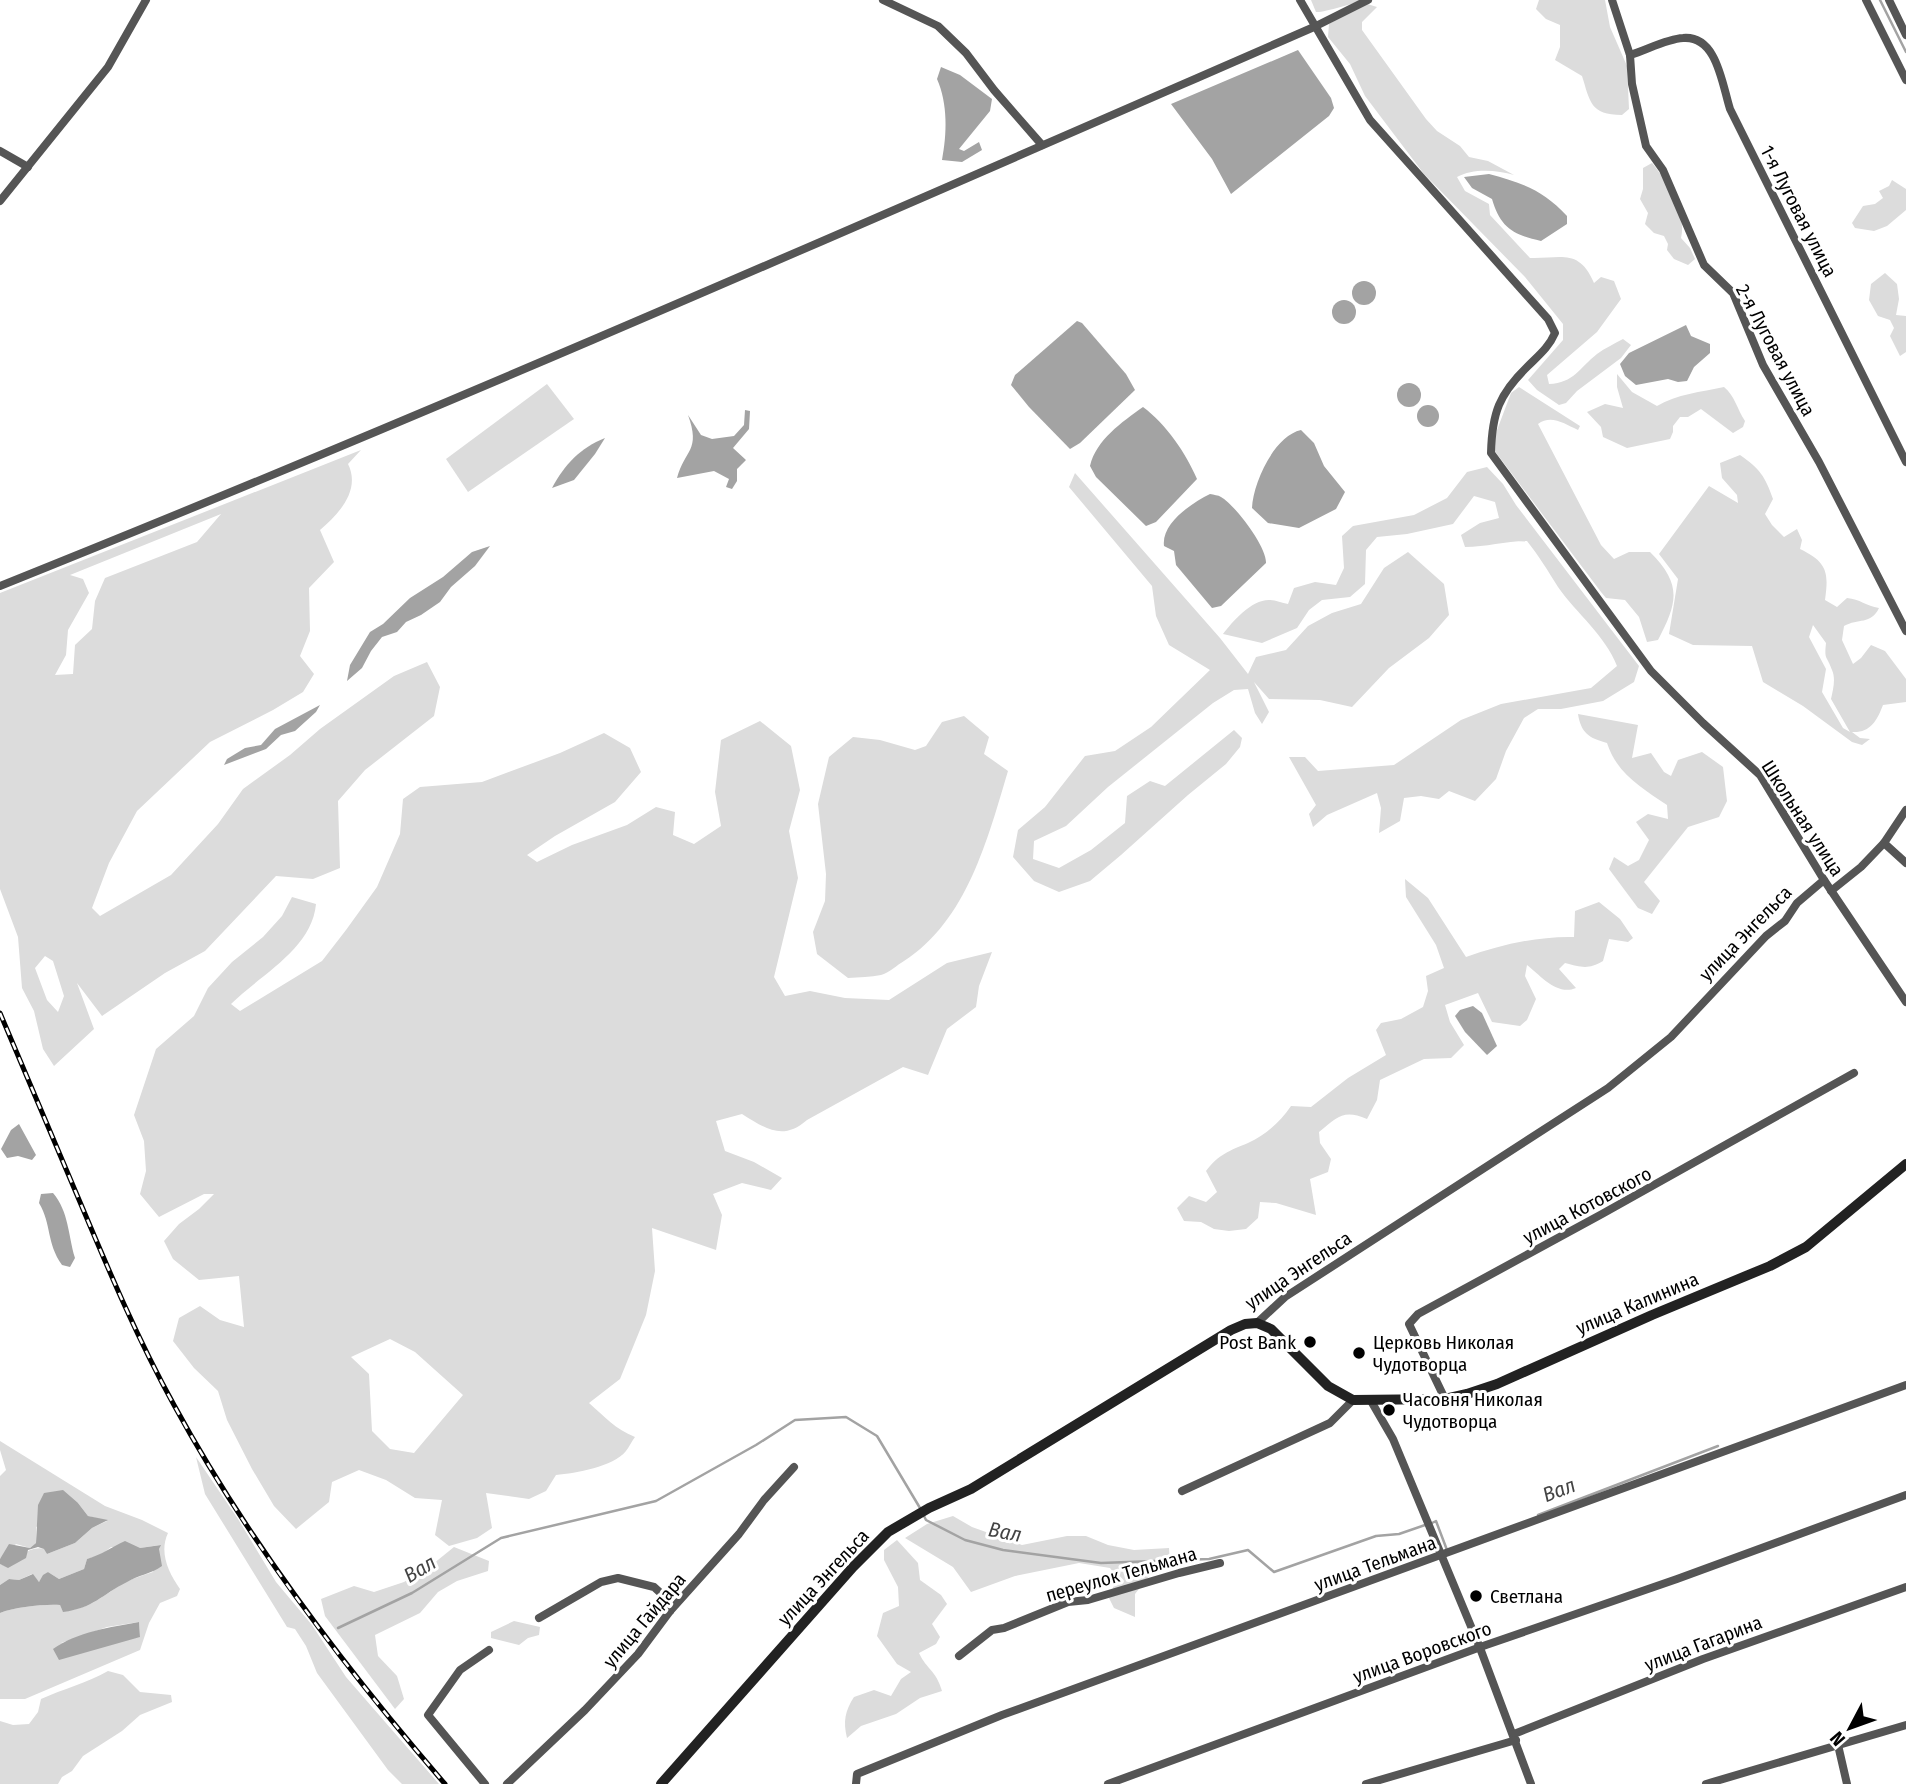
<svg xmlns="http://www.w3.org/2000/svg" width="1906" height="1784" viewBox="0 0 1906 1784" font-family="'Fira Sans Condensed',sans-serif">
  <rect width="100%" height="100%" fill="#fff"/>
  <!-- green -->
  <g fill="#dcdcdc" fill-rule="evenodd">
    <path d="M1311 0H1363C1356 3 1322 13 1316 12Z"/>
    <path d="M1539 0H1605L1610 27 1627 66 1629 109 1622 115C1590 115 1590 101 1582 76L1555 60 1560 47V25L1546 19 1536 9Z"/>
    <path d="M1364 3 1377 7 1362 22V30L1426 119 1437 131 1460 146 1469 157 1488 161 1514 175C1497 170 1473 168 1457 177L1465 191 1489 204 1490 215 1530 258C1561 259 1579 248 1594 283L1601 277 1614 281 1621 299 1597 332 1547 375 1549 384C1574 383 1579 368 1597 354 1605 348 1614 344 1623 339L1631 345 1621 358 1577 391 1566 403 1559 405 1537 390 1528 380 1563 340V324L1525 277 1424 174 1365 96 1350 64 1328 37 1329 24Z"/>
    <path d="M1652 163C1667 181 1687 213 1681 238L1690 248 1695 259 1688 265 1674 259 1667 250 1668 244 1664 236 1654 233 1645 224 1648 213 1640 199 1643 189V168Z"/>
    <polygon points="1892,180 1906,189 1906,210 1887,226 1874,231 1855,228 1852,223 1863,206 1875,204 1883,198 1879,191 1889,186"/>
    <polygon points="1885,273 1897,284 1899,299 1896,315 1906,316 1906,352 1900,356 1890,336 1894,328 1890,320 1878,316 1869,300 1871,284"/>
    <path d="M1617 374 1632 392 1657 406C1677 394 1701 392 1724 387 1735 396 1737 409 1745 421L1743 427 1733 433 1701 409 1688 417H1680L1673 426V432L1670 439 1627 448 1603 437 1601 427 1587 412 1605 404 1623 408 1617 387Z"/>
    <polygon points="547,384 574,419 468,492 446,459"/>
    <path d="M1519 387 1580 426 1578 430C1565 424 1551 414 1538 424L1601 545 1614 559 1629 552H1650C1682 584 1678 602 1658 640L1647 642 1639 617 1625 600 1606 598 1601 592 1491 446 1511 393Z"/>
    <path d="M361 450 348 464C361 490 339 514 320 530L334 562 309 588 310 631 300 656 314 674 303 692 273 710 210 742 137 811 109 863 92 908 100 916 171 875 218 824 243 789 290 755 320 729 394 676 427 662 440 687 434 716 365 770 338 801 340 868 313 879 276 876 205 951 165 973 102 1016 77 983 94 1029 54 1066 43 1049 34 1011 22 988 18 937 0 889V593ZM221 514 197 542 105 578 95 601 92 629 75 645 73 674 55 675 66 655 68 630 89 593 83 579 70 575ZM45 956 53 961 64 996 58 1012 47 1000 35 968Z"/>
    <path d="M1740 455C1760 469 1765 476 1773 499L1765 514 1772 525 1784 537 1797 529 1802 540 1800 549C1827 562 1829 572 1825 600L1837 607 1847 598C1860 599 1866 606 1879 608 1871 625 1858 618 1844 626L1842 640 1853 664 1861 658 1871 645 1885 651 1906 679V702L1883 705C1877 721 1870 733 1852 732L1860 738 1870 739 1862 745 1852 742 1803 706 1763 682 1752 646 1693 645 1669 634 1678 579 1659 554 1709 486 1738 503 1737 495 1722 478 1720 463ZM1813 625 1826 643C1824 661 1827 655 1832 670 1836 679 1833 690 1831 699L1850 732 1843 728 1822 692 1826 669 1809 637Z"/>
    <path d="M1487 467 1503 484 1516 505 1639 666 1634 682 1603 701 1561 709H1538L1524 718 1506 751 1496 779 1475 801 1449 791 1439 799 1421 796 1404 798 1400 821 1379 833 1381 808 1377 793 1327 815 1313 827 1309 814 1316 805 1289 757H1305L1318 771 1394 765 1461 720 1501 704 1591 688 1617 666C1605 635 1577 614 1558 587 1548 571 1539 556 1527 541 1506 541 1486 547 1465 547L1461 535 1480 523 1499 518 1495 502 1474 496 1453 524 1407 534 1377 537 1366 550 1365 584 1350 597 1322 600 1309 610 1297 628 1262 643 1223 634C1233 621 1252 599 1270 600 1276 600 1282 603 1288 604L1294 588 1315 582 1336 585 1344 568 1342 536 1353 526 1414 515 1447 498 1467 472Z"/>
    <polygon points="1075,473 1220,638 1248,674 1256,657 1286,650 1308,626 1332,613 1361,604 1384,568 1408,552 1444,584 1449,615 1429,638 1389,668 1352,707 1320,700 1269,699 1254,682 1269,712 1262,724 1255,713 1248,689 1234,690 1213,703 1108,787 1066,826 1034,841 1033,859 1059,868 1091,850 1125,823 1127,796 1150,781 1165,786 1234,730 1242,738 1240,747 1226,764 1188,795 1121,855 1090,881 1059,892 1034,881 1013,857 1018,830 1045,807 1085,756 1115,751 1151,727 1210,670 1169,645 1156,616 1152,586 1069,487"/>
    <path d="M1578 714 1638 725 1632 758 1651 753 1664 772 1671 776 1678 760 1702 752 1723 767 1727 801 1719 817 1688 827 1644 882 1660 901 1652 914 1638 908 1609 869 1614 857 1628 866 1639 860 1649 840 1636 822 1648 814 1668 819 1667 805C1642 788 1617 774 1607 743 1589 738 1581 733 1578 714Z"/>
    <path d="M964 716 989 737 984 754 1008 771C988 838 967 921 904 961 897 965 889 973 881 975 871 977 859 977 848 978L817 954 813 932 825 901 826 874 818 804 829 757 853 737 880 740 915 750 926 746 942 722Z"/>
    <path d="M760 721 791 746 800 790 789 831 798 878 774 977 785 996 810 991 845 998 889 1000 947 963 992 952 979 986 976 1007 947 1029 928 1075 903 1067 807 1120C783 1141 766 1129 742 1114L716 1121 725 1151 754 1162 782 1178 771 1190 742 1183 713 1194 722 1215 716 1250 652 1228 655 1271 646 1315 620 1379 589 1403C605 1417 615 1429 635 1437 632 1441 629 1447 626 1451 613 1467 576 1473 556 1475L546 1491 529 1499 486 1493 492 1528 477 1538 449 1546 435 1535 442 1500 415 1498 386 1480 359 1470 332 1482 329 1502 296 1529 274 1506 252 1469 227 1420 218 1391 194 1368 173 1341 179 1318 200 1306 220 1320 244 1327 239 1276 199 1280 173 1259 164 1241 179 1224 199 1209 214 1194H204L159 1217 140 1194 146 1171 144 1141 134 1115 156 1049 194 1016 208 988 232 962 263 937 282 916 292 897 316 904C312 949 260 975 231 1004L240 1011 322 961 346 930 377 887 400 834 403 799 420 787 482 782 560 753 604 733 630 748 641 772 615 802 555 836 527 855 537 862 572 845 627 825 656 807 675 812 673 835 694 844 721 826 715 792 721 740ZM390 1339 415 1352 463 1395 414 1453 390 1449 372 1431 369 1374 351 1357Z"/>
    <path d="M1405 879 1428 898 1466 957C1500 945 1538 936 1574 937L1575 911 1599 902 1620 919 1633 938 1628 942 1609 939 1603 961C1588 970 1581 967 1565 963L1559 969 1576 988C1557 996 1541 976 1527 965L1525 976 1536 999 1527 1020 1520 1026 1492 1022 1478 993 1445 1005 1450 1022 1464 1045 1451 1058 1424 1059 1380 1080 1377 1100 1367 1119C1343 1109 1338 1117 1319 1132L1320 1143 1331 1159 1328 1172 1310 1179 1316 1215 1276 1203 1260 1202 1258 1218 1246 1229 1229 1231 1214 1229 1201 1222 1184 1221 1177 1208 1189 1196 1206 1202 1217 1192 1206 1171C1219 1154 1229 1151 1248 1143 1266 1135 1280 1122 1291 1106L1311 1107 1348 1078 1386 1055 1376 1030 1381 1023 1401 1019 1423 1007 1428 991 1426 976 1444 968 1436 945 1406 897Z"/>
    <path d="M0 1441 105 1506 142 1520 168 1533C159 1552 168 1572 180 1589L177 1596 160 1603 149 1623 140 1650 25 1699H0V1613C15 1607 44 1604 60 1605L63 1611C91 1609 102 1596 125 1582 134 1578 144 1575 153 1572L160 1545 140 1548 111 1547 101 1555 87 1559 84 1569 59 1579 48 1572 39 1582 32 1574 19 1580 9 1579 0 1585V1564L8 1567C19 1558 29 1545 45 1549L47 1554 75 1543 92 1528 107 1521 88 1516 78 1503 36 1527V1543L30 1548 16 1544 0 1559V1476L6 1470 0 1450ZM139 1622 140 1637 61 1643 107 1627Z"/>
    <polygon points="196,1457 238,1519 276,1582 312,1625 346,1677 439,1784 402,1784 388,1770 317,1673 306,1646 295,1629 287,1627 205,1494"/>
    <polygon points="953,1516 972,1527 1022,1545 1067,1536 1086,1536 1108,1545 1134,1550 1169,1548 1170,1565 1149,1576 1135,1594 1135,1617 1114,1608 1109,1598 1117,1577 1110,1568 1079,1563 1015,1576 971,1592 953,1567 905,1538 927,1524"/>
    <path d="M897 1540 918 1563 920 1580 941 1595 947 1604 932 1624 940 1637 936 1644 919 1653C927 1670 936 1670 942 1691L920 1698 896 1714 861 1726 847 1738C843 1721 845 1711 854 1697L874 1690 891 1696 901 1679 911 1672 897 1664 877 1636 883 1613 899 1606 898 1587 884 1560V1550Z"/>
    <polygon points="454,1547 489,1561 488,1571 457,1581 438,1592 420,1613 375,1635 378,1656 397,1676 404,1699 395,1709 325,1616 321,1599 354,1586 374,1592 404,1582 433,1564"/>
    <polygon points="514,1621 540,1627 539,1635 528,1638 519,1645 491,1638 491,1632"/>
    <path d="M108 1671 123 1675 140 1692 171 1695 172 1702 140 1715 122 1731 83 1756 72 1771 62 1777 58 1784H0V1721L13 1725 29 1724 38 1712 41 1699C63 1689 87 1683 108 1671Z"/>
  </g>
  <!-- water -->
  <g fill="#a3a3a3">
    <polygon points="1298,50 1331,98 1334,108 1329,116 1231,194 1212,159 1171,104"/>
    <path d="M941 67 960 75 992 99 990 111 959 149 964 151 979 142 982 150 962 162 942 160C947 134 948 104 937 79Z"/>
    <path d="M1489 174C1522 183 1543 190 1567 216V224L1541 241C1513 235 1500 227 1492 199L1472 188 1464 177Z"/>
    <circle cx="1364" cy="293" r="12"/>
    <circle cx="1344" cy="312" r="12"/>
    <polygon points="1077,321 1082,323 1126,374 1135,390 1080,443 1070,449 1029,407 1011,385 1015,375"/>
    <polygon points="1686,325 1691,336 1710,344 1710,353 1694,367 1687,381 1678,382 1668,379 1636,385 1625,376 1620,364 1629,353"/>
    <circle cx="1409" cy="395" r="12"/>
    <circle cx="1428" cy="416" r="11"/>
    <path d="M1143 407C1166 424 1186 453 1197 479L1156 522 1146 526 1096 477 1090 466C1096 440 1122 422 1143 407Z"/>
    <path d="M745 410 750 411 749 429 733 448 746 460 737 469V481L732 489 726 487 729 479 714 471 677 478C685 449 701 451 688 415L701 435 712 439 734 436 744 425Z"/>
    <path d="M1301 430 1314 443 1324 466 1345 492 1336 509 1299 528 1268 523 1252 508C1253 483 1274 436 1301 430Z"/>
    <path d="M605 438 595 454 574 480 552 488C565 464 580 448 605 438Z"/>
    <path d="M1210 494C1214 495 1218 495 1221 497 1235 505 1267 547 1266 563L1221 606 1212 608 1176 565 1174 551 1164 546C1161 523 1192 503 1210 494Z"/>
    <polygon points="490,546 475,566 451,587 440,602 421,615 406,622 397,632 382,637 371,651 362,668 347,681 350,665 370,632 383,624 410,598 443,577 472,552"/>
    <polygon points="320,705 316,712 295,731 281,735 266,749 224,765 227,759 245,748 261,745 275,729"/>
    <polygon points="1473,1006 1482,1013 1497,1046 1487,1055 1465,1032 1455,1016 1460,1010"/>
    <polygon points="19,1124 36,1155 32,1160 18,1156 7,1158 1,1149 11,1130"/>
    <path d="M53 1193C69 1212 68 1235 75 1258L70 1267 62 1265C46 1242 52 1225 39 1203L41 1194Z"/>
    <polygon points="63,1490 78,1503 88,1516 108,1520 92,1528 75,1543 47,1554 44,1549 38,1547 28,1550 26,1558 8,1568 0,1564 0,1559 9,1544 30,1548 36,1543 38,1505 44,1493"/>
    <path d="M125 1541 140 1548 161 1545 159 1549 162 1566C151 1574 138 1575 127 1582 101 1595 94 1608 63 1612L60 1605C44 1604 15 1607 0 1613V1585L9 1579 19 1580 33 1574 39 1582 43 1575 48 1572 59 1579 84 1569 87 1559C101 1555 112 1547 125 1541Z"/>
    <path d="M139 1622 140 1637 59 1660 53 1649C77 1632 111 1627 139 1622Z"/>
  </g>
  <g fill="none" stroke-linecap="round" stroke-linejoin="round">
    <!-- stream -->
    <g stroke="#a3a3a3" stroke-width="2.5">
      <polyline points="1880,0 1906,52"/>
      <polyline points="923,1514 926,1520 965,1540 1003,1550 1101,1563 1209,1559 1248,1550 1274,1572 1376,1536 1399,1534 1425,1525"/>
      <polyline points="1538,1515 1718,1446"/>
      <polyline points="1432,1523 1436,1521 1447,1550"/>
      <polyline points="338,1628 412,1593 501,1538 656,1501 756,1445 795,1420 846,1417 877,1436 920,1508"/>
    </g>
    <!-- street -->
    <g stroke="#555" stroke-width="8">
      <polyline points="883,0 938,26 966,53 994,90 1042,145"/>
      <path d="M1300 0 1370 120 1548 319 1555 333C1549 347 1539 355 1528 366 1499 394 1492 413 1491 453L1651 671 1703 723 1760 775 1824 880 1906 1002"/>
      <polyline points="1612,0 1630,55 1632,84 1646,146 1663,170 1704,265 1733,293 1763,365 1819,462 1906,631"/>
      <polyline points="1866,0 1906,80"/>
      <polyline points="1889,0 1906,35"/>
      <path d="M1630 55C1647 50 1666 39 1683 38 1717 35 1722 84 1730 109L1906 462"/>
      <polyline points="0,151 28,167"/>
      <polyline points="0,201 108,67 146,0"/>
      <path d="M0 586C442 409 878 217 1314 27L1368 0"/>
      <polyline points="1884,843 1906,863"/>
      <polyline points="1831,891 1861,867 1884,843 1906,810"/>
      <polyline points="1257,1323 1285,1297 1608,1088 1671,1037 1766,936 1785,921 1797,903 1824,880"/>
      <polyline points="1445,1399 1409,1324 1418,1314 1602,1214 1854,1073"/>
      <polyline points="1371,1401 1393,1439 1480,1648 1531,1784"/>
      <polyline points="1182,1491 1330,1423 1353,1400"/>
      <polyline points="539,1618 601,1582 618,1578 654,1587 665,1597 670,1611"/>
      <polyline points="959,1656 992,1630 1004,1628 1068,1602 1088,1600 1179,1573 1220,1563"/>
      <polyline points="1514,1734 1703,1659 1906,1587"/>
      <polyline points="1838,1745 1847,1784"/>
      <polyline points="485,1784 428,1715 460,1670 489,1650"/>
      <polyline points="507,1784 585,1710 638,1654 670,1611 739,1534 764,1500 794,1467"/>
      <polyline points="856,1784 857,1774 1002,1715 1906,1385"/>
      <polyline points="1108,1784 1486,1645 1677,1579 1906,1495"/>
      <polyline points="1366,1784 1516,1740"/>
      <polyline points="1706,1784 1906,1725"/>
    </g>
    <!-- secondary -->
    <polyline stroke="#222" stroke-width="10" points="661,1784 853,1567 888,1532 929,1508 971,1489 1231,1330 1245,1324 1257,1323 1271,1329 1328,1386 1353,1400 1445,1399 1467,1394 1497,1384 1652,1315 1770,1266 1806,1247 1906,1164"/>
    <!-- rail casing -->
    <g stroke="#000" stroke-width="5">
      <path id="rail" d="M0 1013C22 1065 44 1117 66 1169 100 1249 132 1329 174 1405 248 1541 344 1667 445 1784"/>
    </g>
    <!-- rail -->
    <use href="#rail" stroke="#fff" stroke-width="2.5" stroke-dasharray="8" stroke-linecap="butt"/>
  </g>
  <!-- markers -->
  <g fill="#000" stroke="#fff" stroke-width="2.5">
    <circle cx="1310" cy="1342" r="7"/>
    <circle cx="1359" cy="1353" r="7"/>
    <circle cx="1389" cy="1410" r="7"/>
    <circle cx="1476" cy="1596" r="7"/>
  </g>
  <g text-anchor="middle" stroke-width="6" stroke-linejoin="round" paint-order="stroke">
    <!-- street labels -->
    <g font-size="19" fill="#000" stroke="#fff">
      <text transform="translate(1799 211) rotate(63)" y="7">1-я Луговая улица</text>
      <text transform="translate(1776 350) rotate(62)" y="7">2-я Луговая улица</text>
      <text transform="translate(1803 818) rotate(57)" y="7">Школьная улица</text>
      <text transform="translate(1745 933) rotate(-46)" y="7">улица Энгельса</text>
      <text transform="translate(1587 1205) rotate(-28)" y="7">улица Котовского</text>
      <text transform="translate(1298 1270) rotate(-34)" y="7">улица Энгельса</text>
      <text transform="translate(1637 1303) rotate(-23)" y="7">улица Калинина</text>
      <text transform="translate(1375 1563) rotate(-20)" y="7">улица Тельмана</text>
      <text transform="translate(1121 1574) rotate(-16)" y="7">переулок Тельмана</text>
      <text transform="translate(823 1577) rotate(-47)" y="7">улица Энгельса</text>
      <text transform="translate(644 1620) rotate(-50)" y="7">улица Гайдара</text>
      <text transform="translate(1703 1643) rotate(-21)" y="7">улица Гагарина</text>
      <text transform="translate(1422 1652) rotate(-20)" y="7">улица Воровского</text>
    </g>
    <!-- poi labels -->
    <g font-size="19" fill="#000" stroke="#fff" text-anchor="start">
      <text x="1296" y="1349" text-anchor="end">Post Bank</text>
      <text x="1373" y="1349">Церковь Николая<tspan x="1373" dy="22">Чудотворца</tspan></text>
      <text x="1403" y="1406">Часовня Николая<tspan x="1403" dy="22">Чудотворца</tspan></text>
      <text x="1490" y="1603">Светлана</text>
    </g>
    <!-- water labels -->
    <g font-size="21" font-style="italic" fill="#444" stroke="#fff">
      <text transform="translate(1559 1490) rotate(-21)" y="7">Вал</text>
      <text transform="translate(1005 1532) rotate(11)" y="7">Вал</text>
      <text transform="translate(420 1569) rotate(-31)" y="7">Вал</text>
    </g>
  </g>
  <!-- north arrow -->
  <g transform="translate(1850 1728) rotate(229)" stroke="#ffffff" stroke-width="5" paint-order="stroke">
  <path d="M0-5L12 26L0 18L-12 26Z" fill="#000000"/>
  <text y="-10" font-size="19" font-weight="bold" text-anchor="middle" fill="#000000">N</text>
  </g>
</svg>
